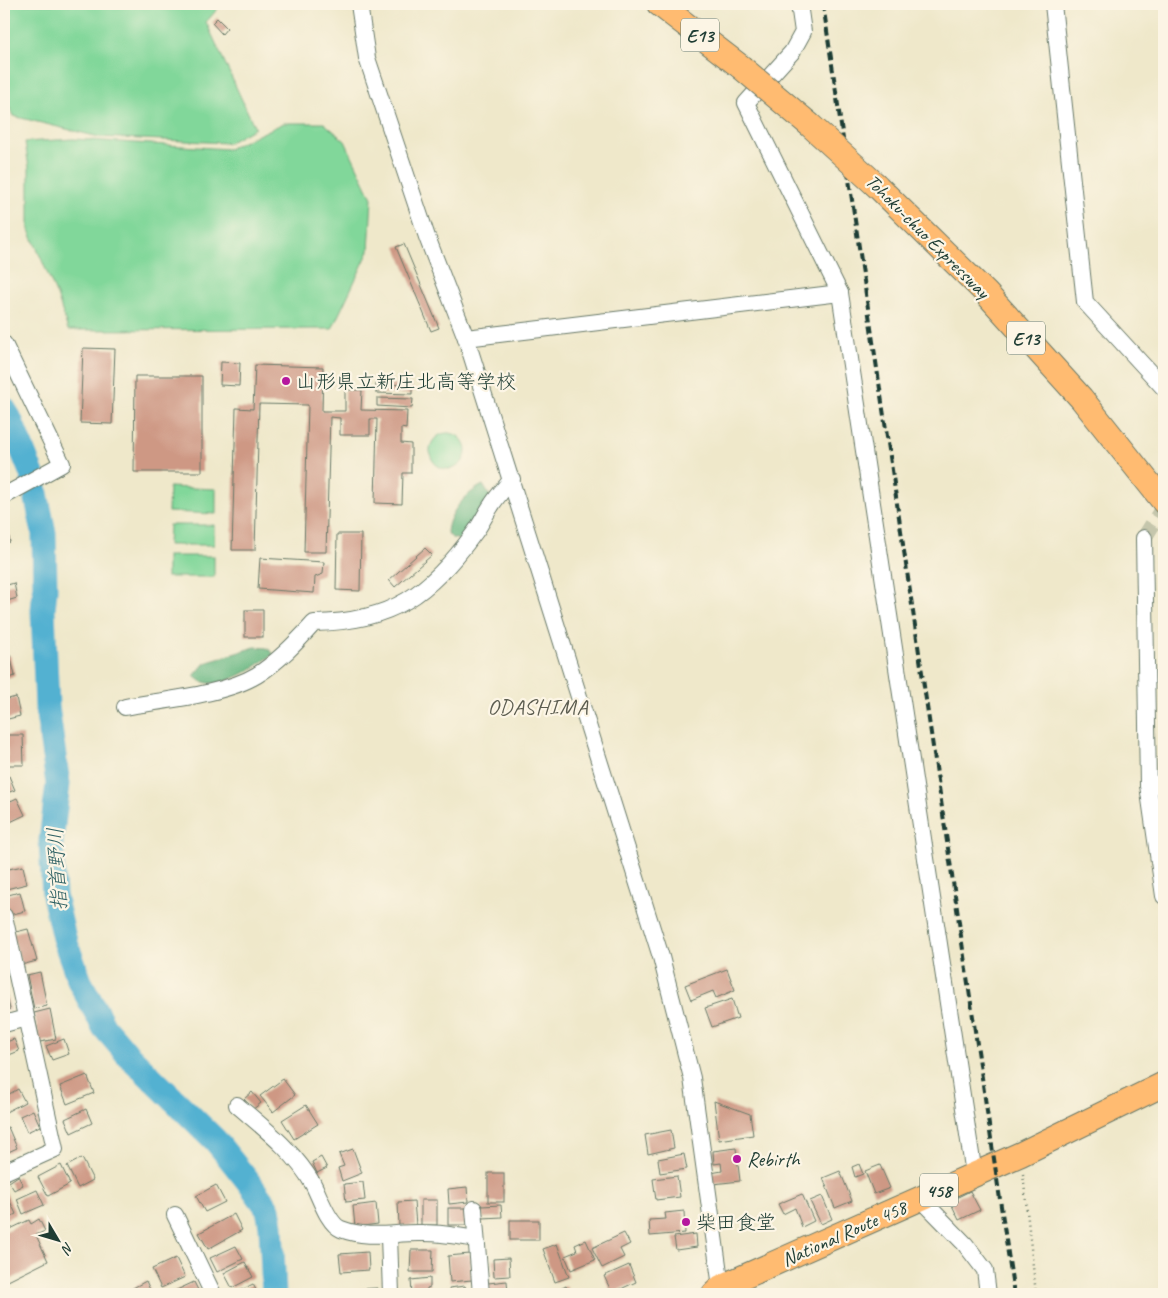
<svg xmlns="http://www.w3.org/2000/svg" width="1168" height="1298" viewBox="0 0 1168 1298" font-family="Caveat,'Klee One',sans-serif">
  <rect width="100%" height="100%" fill="#fcf5e5"/>
  <filter id="ink" filterUnits="userSpaceOnUse"><feTurbulence type="fractalNoise" baseFrequency=".02" numOctaves="2"/><feDisplacementMap in="SourceGraphic" scale="10" xChannelSelector="R" yChannelSelector="G"/><feConvolveMatrix kernelMatrix="1 2 1 2 8 2 1 2 1" color-interpolation-filters="sRGB"/></filter>
  <filter id="wash" filterUnits="userSpaceOnUse"><feTurbulence type="fractalNoise" baseFrequency=".0096" numOctaves="4" result="noise"/><feDisplacementMap in="SourceGraphic" scale="20" xChannelSelector="R" yChannelSelector="G"/><feGaussianBlur stdDeviation="1.12" result="paint"/><feColorMatrix in="noise" values="0 0 0 0 0 0 0 0 0 0 0 0 0 0 0 0 0 1.4 0 .05"/><feComposite in="paint" operator="in"/></filter>
  <g filter="url(#wash)">
    <rect width="100%" height="100%" fill="#efe8ca"/>
    <!-- green -->
    <g fill="#81d79a" stroke="#508a67">
      <polygon points="7,4 222,4 206,22 255,128 228,143 99,137 13,116 4,95 4,6"/>
      <polygon points="284,123 324,123 345,141 372,198 369,251 332,329 68,330 58,298 29,230 29,168 25,142 73,139 228,149"/>
      <circle cx="448" cy="451" r="18"/>
      <polygon points="169,487 216,489 216,514 168,512"/>
      <polygon points="169,525 214,525 214,545 168,545"/>
      <rect x="167" y="556" width="47" height="21"/>
    </g>
    <!-- forest -->
    <g fill="#68b882" stroke="#447a5b">
      <path d="M483 485 490 496 460 540 452 538 447 533C448 513 466 493 483 485Z"/>
      <path d="M255 647 267 648 274 654C255 667 214 697 194 676L205 663Z"/>
    </g>
    <g fill="none" stroke-linecap="round" stroke-linejoin="round">
      <!-- river -->
      <polyline stroke="#52b1d1" stroke-width="25" points="4,409 9,417 32,474 44,533 45,589 43,610 47,707 58,784 51,841 54,895 64,938 80,982 104,1027 128,1055 215,1140 247,1180 268,1209 271,1226 274,1294"/>
    </g>
    <g id="blocks">
      <!-- building -->
      <g fill="#ce9884">
        <polygon points="217,18 227,28 222,34 212,23"/>
        <polygon points="404,244 439,328 431,331 396,247"/>
        <polygon points="83,348 115,349 112,424 80,423"/>
        <polygon points="221,362 240,363 239,386 220,385"/>
        <polygon points="255,365 323,367 322,411 345,411 345,390 362,390 361,410 407,411 406,429 401,428 401,443 411,444 411,473 403,473 402,504 375,503 377,419 370,419 370,435 340,435 340,418 330,417 326,552 304,552 308,405 259,404 255,550 232,550 236,408 253,409"/>
        <polygon points="135,376 202,376 202,472 134,472"/>
        <polygon points="376,384 412,385 412,394 376,393"/>
        <polygon points="377,398 413,399 412,408 377,406"/>
        <polygon points="4,522 6,522 10,542 4,544"/>
        <polygon points="337,534 361,534 360,591 336,590"/>
        <polygon points="425,548 432,555 395,587 389,580"/>
        <polygon points="260,558 324,562 323,574 315,577 314,593 258,589"/>
        <polygon points="14,583 17,598 7,601 4,586"/>
        <rect x="245" y="610" width="18" height="27"/>
        <polygon points="10,655 15,676 4,679 4,657"/>
        <polygon points="16,697 20,716 4,720 4,700"/>
        <polygon points="6,735 23,735 24,765 8,765"/>
        <polygon points="9,776 15,790 4,794 4,778"/>
        <polygon points="17,798 25,815 4,825 4,804"/>
        <polygon points="23,866 27,884 6,889 4,870"/>
        <polygon points="20,892 25,911 9,915 4,896"/>
        <polygon points="28,929 37,961 21,965 12,933"/>
        <polygon points="727,969 735,990 716,998 713,991 691,1000 685,985"/>
        <polygon points="40,972 47,1006 34,1009 27,975"/>
        <polygon points="4,986 10,1009 4,1011"/>
        <polygon points="732,999 738,1018 712,1027 705,1008"/>
        <polygon points="50,1009 56,1039 40,1042 34,1013"/>
        <polygon points="14,1039 19,1051 4,1057 4,1043"/>
        <polygon points="64,1039 69,1054 52,1060 46,1046"/>
        <polygon points="87,1075 94,1093 67,1104 60,1086"/>
        <polygon points="283,1079 295,1095 273,1112 260,1096"/>
        <polygon points="18,1089 25,1102 4,1113 4,1097"/>
        <polygon points="252,1092 261,1103 252,1110 244,1099"/>
        <polygon points="714,1101 750,1114 753,1135 719,1140"/>
        <polygon points="306,1105 318,1124 294,1139 282,1120"/>
        <polygon points="86,1109 92,1123 71,1133 65,1119"/>
        <polygon points="33,1110 40,1126 27,1132 20,1116"/>
        <polygon points="8,1127 17,1148 4,1154 4,1128"/>
        <polygon points="671,1130 674,1148 648,1154 645,1135"/>
        <polygon points="736,1148 740,1181 713,1184 711,1173 722,1171 721,1163 714,1164 713,1151"/>
        <polygon points="353,1149 362,1173 342,1181 338,1168 344,1166 339,1154"/>
        <polygon points="684,1154 687,1169 660,1173 658,1159"/>
        <polygon points="321,1157 327,1168 317,1173 312,1162"/>
        <polygon points="82,1158 93,1180 78,1188 67,1166"/>
        <polygon points="859,1164 863,1174 855,1177 852,1167"/>
        <polygon points="61,1165 70,1184 48,1196 38,1177"/>
        <polygon points="880,1165 890,1188 874,1194 865,1171"/>
        <polygon points="840,1171 852,1201 835,1208 823,1178"/>
        <rect x="488" y="1173" width="16" height="29"/>
        <polygon points="18,1176 23,1185 14,1190 9,1182"/>
        <polygon points="677,1176 680,1197 656,1200 653,1179"/>
        <polygon points="363,1182 365,1200 346,1202 344,1184"/>
        <polygon points="216,1185 225,1202 205,1212 196,1196"/>
        <polygon points="467,1187 468,1202 449,1204 448,1189"/>
        <polygon points="37,1190 44,1205 23,1214 17,1199"/>
        <polygon points="5,1191 16,1214 4,1220 4,1192"/>
        <polygon points="970,1191 980,1210 959,1220 950,1201"/>
        <polygon points="802,1194 814,1221 802,1227 795,1208 783,1214 778,1204"/>
        <polygon points="822,1196 832,1219 821,1224 810,1201"/>
        <rect x="421" y="1200" width="16" height="25"/>
        <polygon points="414,1201 416,1225 399,1226 398,1202"/>
        <polygon points="376,1203 378,1224 355,1227 353,1206"/>
        <polygon points="501,1205 502,1217 483,1218 482,1206"/>
        <rect x="448" y="1208" width="20" height="17"/>
        <polygon points="684,1211 685,1233 650,1236 649,1220 666,1219 665,1213"/>
        <polygon points="234,1214 242,1230 208,1249 199,1233"/>
        <polygon points="39,1219 45,1231 36,1235 48,1261 4,1283 4,1232 29,1220 31,1224"/>
        <rect x="510" y="1220" width="29" height="20"/>
        <polygon points="624,1233 630,1244 620,1249 624,1257 602,1268 592,1248"/>
        <polygon points="696,1234 697,1247 676,1250 674,1237"/>
        <polygon points="586,1240 595,1260 571,1270 565,1256 577,1251 575,1245"/>
        <polygon points="557,1244 569,1277 555,1282 543,1249"/>
        <polygon points="236,1246 243,1259 217,1272 210,1258"/>
        <polygon points="411,1250 433,1250 432,1272 410,1272"/>
        <polygon points="368,1252 369,1270 341,1272 339,1254"/>
        <polygon points="470,1254 472,1280 450,1282 448,1256"/>
        <polygon points="176,1258 185,1277 161,1288 152,1269"/>
        <polygon points="509,1258 510,1276 494,1277 493,1259"/>
        <polygon points="245,1262 253,1277 232,1288 224,1273"/>
        <polygon points="629,1265 636,1282 612,1293 604,1276"/>
        <polygon points="430,1278 430,1287 427,1288 427,1294 412,1294 411,1280"/>
        <polygon points="146,1281 152,1294 136,1294 133,1288"/>
        <polygon points="507,1281 508,1294 489,1294 488,1283"/>
        <polygon points="194,1282 200,1294 168,1294"/>
        <polygon points="253,1284 258,1294 233,1294"/>
        <polygon points="465,1286 467,1294 450,1294 449,1288"/>
        <polygon points="566,1286 570,1294 556,1294 555,1292"/>
        <polygon points="377,1288 378,1294 358,1294 358,1289"/>
      </g>
    </g>
  </g>
  <g filter="url(#ink)">
    <use href="#blocks" fill-opacity="0" stroke="#687968" stroke-width="1"/>
    <g fill="none" stroke-linecap="round" stroke-linejoin="round">
      <!-- minor-tunnel -->
      <polyline stroke="#c5c6ac" stroke-width="16" stroke-dasharray="16 8" stroke-linecap="butt" points="1144,538 1164,506"/>
      <!-- minor casing -->
      <g stroke="#687968" stroke-width="18">
        <g id="minor">
          <polyline points="359,4 367,58 427,237 466,338 661,957 692,1078 721,1287"/>
          <polyline points="799,4 803,32 792,52 746,103 840,293 974,1174"/>
          <polyline points="1053,4 1085,302 1164,388"/>
          <polyline points="466,338 840,293"/>
          <polyline points="4,344 62,464 4,496"/>
          <polyline points="1144,538 1148,785 1164,896"/>
          <path d="M125 707C163 700 224 695 257 675 279 661 297 642 314 623 392 622 430 594 475 532 481 524 485 515 491 506 497 496 505 488 512 479"/>
          <polyline points="1148,785 1164,783"/>
          <polyline points="4,916 55,1149 4,1172"/>
          <polyline points="4,1024 26,1018"/>
          <path d="M237 1105C265 1129 295 1152 313 1184 320 1197 328 1224 341 1229 370 1240 394 1232 423 1233 441 1233 459 1236 476 1239"/>
          <polyline points="920,1198 965,1244 985,1270 988,1294"/>
          <polyline points="474,1209 481,1294"/>
          <polyline points="175,1215 213,1294"/>
          <polyline points="389,1236 391,1294"/>
        </g>
      </g>
      <!-- highway casing -->
      <g stroke="#687968" stroke-width="26">
        <g id="highway">
          <polyline points="659,4 741,67"/>
          <polyline points="876,185 986,293 1081,398 1164,502"/>
          <polyline points="714,1294 721,1287 1021,1154 1164,1084"/>
        </g>
      </g>
      <!-- path -->
      <polyline stroke="#687968" stroke-width="2.5" stroke-dasharray="1 4" stroke-linecap="butt" points="1023,1174 1036,1294"/>
      <!-- minor -->
      <use href="#minor" stroke="#fff" stroke-width="16"/>
      <!-- highway -->
      <use href="#highway" stroke="#ffbb71" stroke-width="24"/>
      <!-- rail -->
      <polyline stroke="#1f3d34" stroke-width="4" stroke-dasharray="8 4" stroke-linecap="butt" points="823,4 1014,1294"/>
      <!-- highway-bridge casing -->
      <g stroke="#687968" stroke-width="26" stroke-linecap="butt">
        <polyline id="highway-bridge" points="741,67 810,125 876,185"/>
      </g>
      <!-- highway-bridge -->
      <use href="#highway-bridge" stroke="#ffbb71" stroke-width="24"/>
    </g>
  </g>
  <!-- markers -->
  <g fill="#b5179e" stroke="#fcf5e5" stroke-width="2">
    <circle cx="286" cy="381" r="5"/>
    <circle cx="737" cy="1159" r="5"/>
    <circle cx="686" cy="1222" r="5"/>
  </g>
  <g text-anchor="middle" stroke-width="4.5" stroke-linejoin="round" paint-order="stroke">
    <!-- shield labels -->
    <g fill="#fcf5e5" stroke="#617469" stroke-width="1">
      <rect x="681" y="18.5" width="38" height="33" rx="4"/>
      <rect x="1007" y="321.5" width="38" height="33" rx="4"/>
      <rect x="920" y="1173.5" width="38" height="33" rx="4"/>
    </g>
    <g font-size="19" font-weight="bold" fill="#1f3d34">
      <text x="700" y="42">E13</text>
      <text x="1026" y="345">E13</text>
      <text x="939" y="1197">458</text>
    </g>
    <!-- street labels -->
    <g font-size="20" fill="#1f3d34" stroke="#fcf5e5">
      <text transform="translate(928 236) rotate(45)" y="7">Tohoku-chuo Expressway</text>
      <text transform="translate(844 1233) rotate(-24)" y="7">National Route 458</text>
    </g>
    <!-- poi labels -->
    <g font-size="20" fill="#1f3d34" stroke="#fcf5e5" text-anchor="start">
      <text x="296" y="388">山形県立新庄北高等学校</text>
      <text x="747" y="1166">Rebirth</text>
      <text x="696" y="1229">柴田食堂</text>
    </g>
    <!-- water labels -->
    <g font-size="21" font-style="italic" fill="#2e6063" stroke="#fcf5e5">
      <text transform="translate(57 869) rotate(-93)" y="7">指首野川</text>
    </g>
    <!-- quarter labels -->
    <g font-size="22" letter-spacing="1" fill="#5c5d50" stroke="#fcf5e5">
      <text x="538" y="714">ODASHIMA</text>
    </g>
  </g>
  <!-- margin -->
  <rect width="1168" height="1298" fill="none" stroke="#fcf5e5" stroke-width="20"/>
  <!-- north arrow -->
  <g transform="translate(58 1240) rotate(128)" stroke="#fcf5e5" stroke-width="4" paint-order="stroke">
  <path d="M0-4L9 19L0 12L-9 19Z" fill="#1f3d34"/>
  <text y="-8" font-size="14" font-weight="bold" text-anchor="middle" fill="#1f3d34">N</text>
  </g>
</svg>
